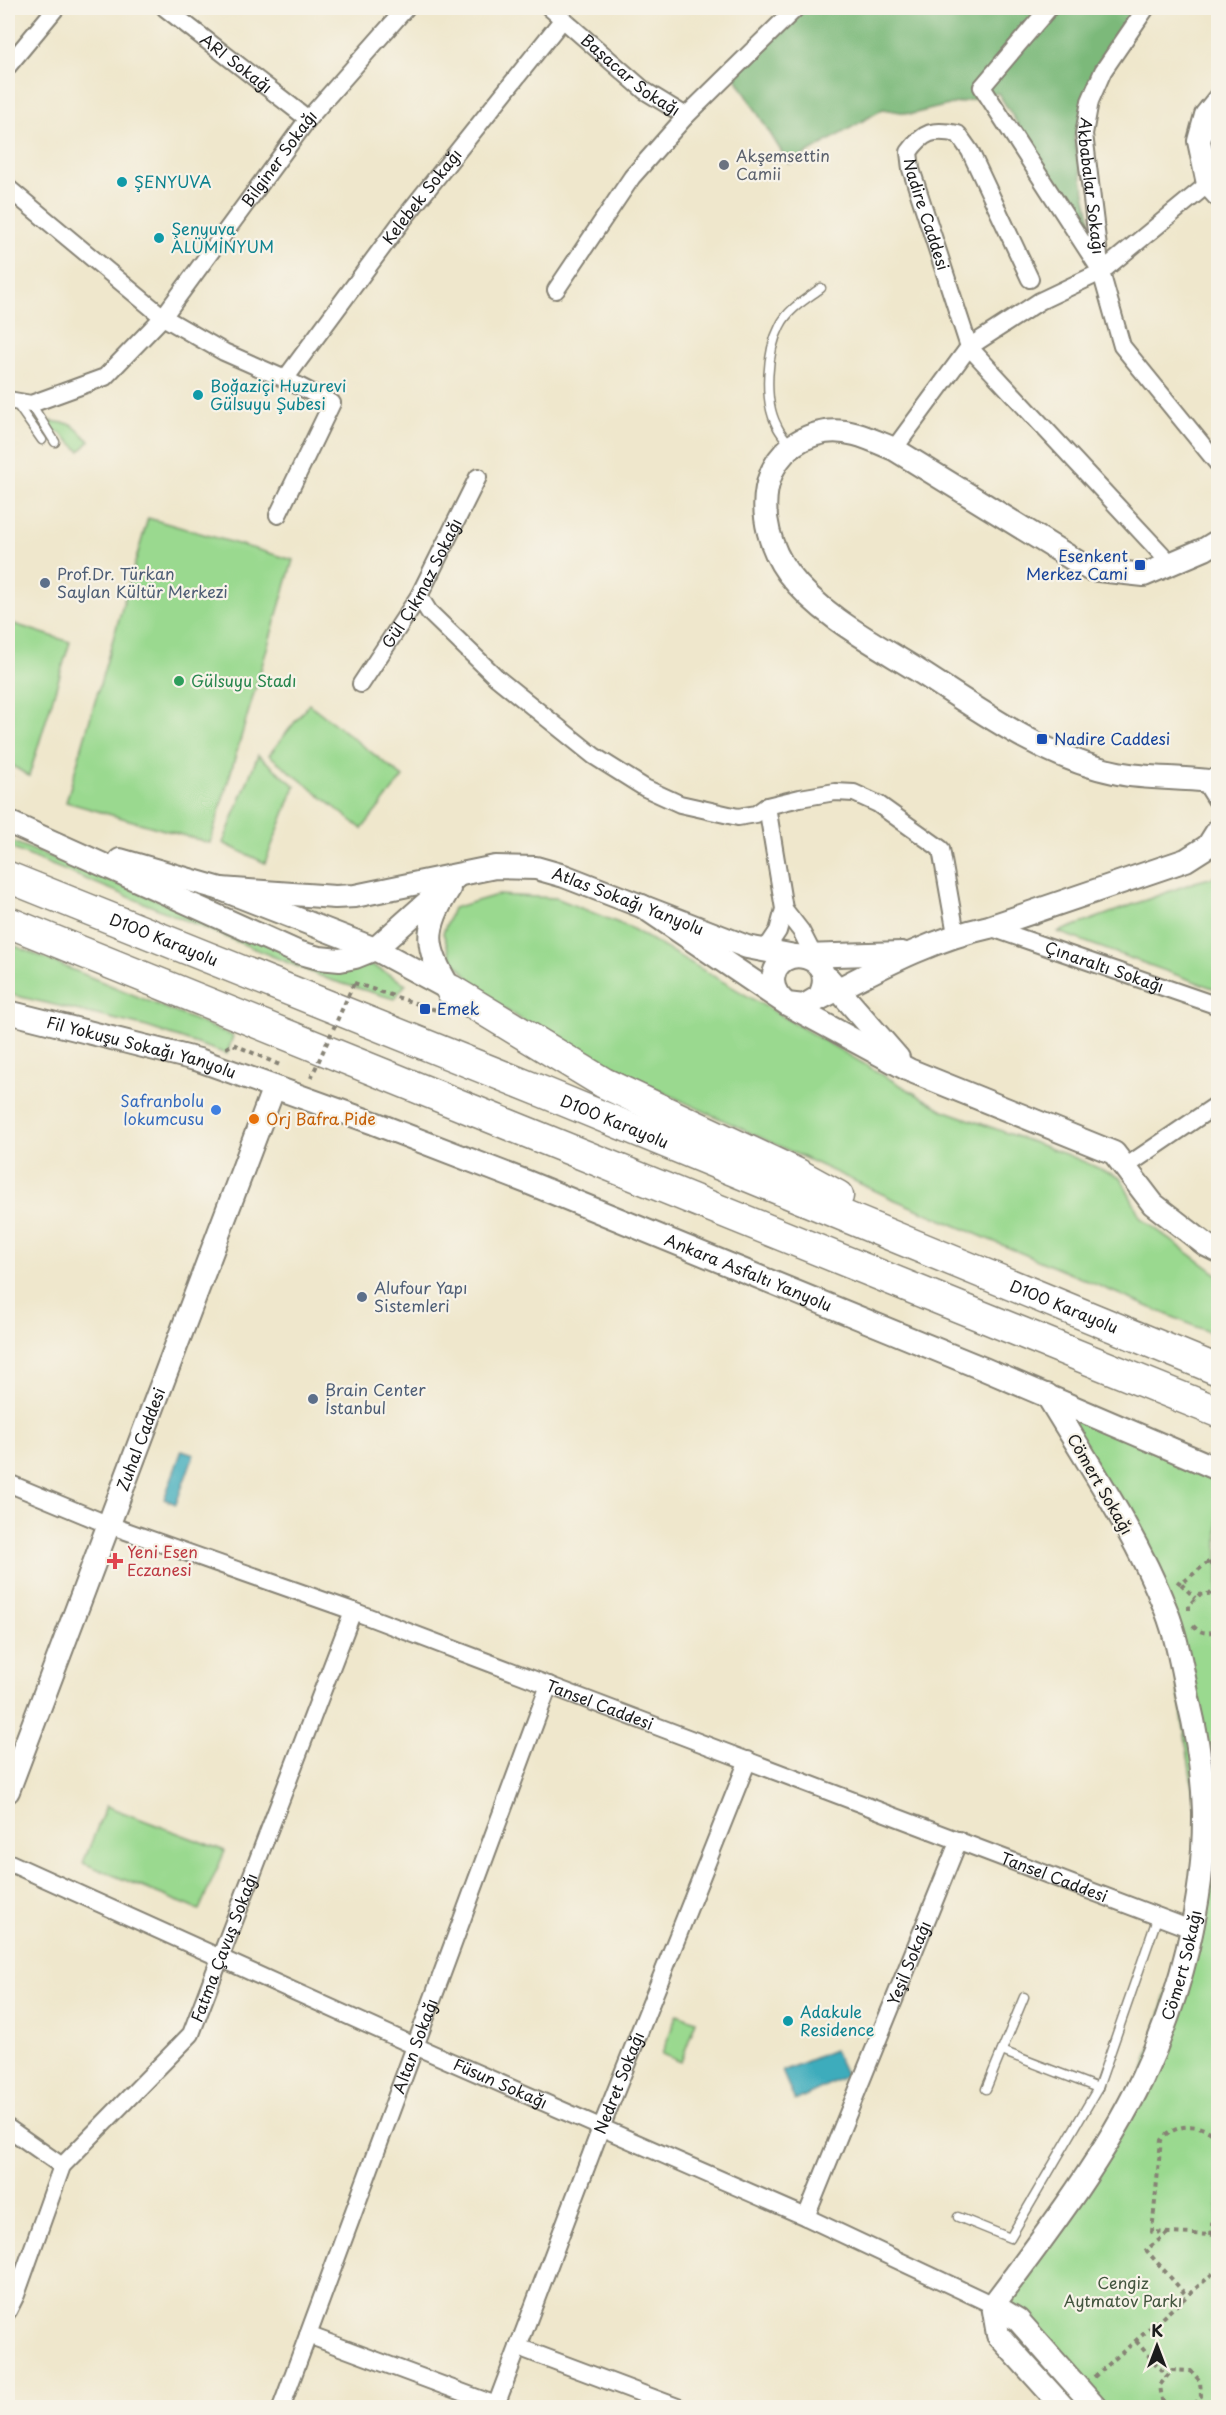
<svg xmlns="http://www.w3.org/2000/svg" width="1226" height="2415" viewBox="0 0 1226 2415" font-family="'Playpen Sans',sans-serif">
  <rect width="100%" height="100%" fill="#f7f3e8"/>
  <filter id="ink" filterUnits="userSpaceOnUse"><feTurbulence type="fractalNoise" baseFrequency=".0167" numOctaves="2"/><feDisplacementMap in="SourceGraphic" scale="12" xChannelSelector="R" yChannelSelector="G"/><feConvolveMatrix kernelMatrix="1 2 1 2 8 2 1 2 1" color-interpolation-filters="sRGB"/></filter>
  <filter id="wash" filterUnits="userSpaceOnUse"><feTurbulence type="fractalNoise" baseFrequency=".008" numOctaves="4" result="noise"/><feDisplacementMap in="SourceGraphic" scale="24" xChannelSelector="R" yChannelSelector="G"/><feGaussianBlur stdDeviation="1.35" result="paint"/><feColorMatrix in="noise" values="0 0 0 0 0 0 0 0 0 0 0 0 0 0 0 0 0 1.4 0 .05"/><feComposite in="paint" operator="in"/></filter>
  <g filter="url(#wash)">
    <rect width="100%" height="100%" fill="#efe7cc"/>
    <!-- green -->
    <g fill="#9ad98f" stroke="#5b7a56" stroke-width="1.5">
      <polygon points="50,421 71,424 90,441 80,451 59,432 53,432"/>
      <polygon points="148,518 293,560 210,843 66,802"/>
      <polygon points="8,622 70,642 29,776 8,763"/>
      <polygon points="309,704 403,777 362,829 269,755"/>
      <polygon points="258,755 295,786 265,863 223,843"/>
      <polygon points="8,840 323,966 372,965 406,984 394,999 330,980 8,847"/>
      <polygon points="1218,876 1218,990 1058,932 1195,882"/>
      <polygon points="497,895 556,898 631,928 943,1110 1071,1156 1121,1178 1141,1218 1218,1275 1218,1336 893,1199 570,1049 486,998 451,957 443,933 453,908"/>
      <polygon points="8,943 233,1036 227,1054 147,1027 8,994"/>
      <polygon points="1047,1395 1218,1469 1218,2407 1096,2407 993,2305 1142,2078 1204,1866 1167,1613"/>
      <polygon points="106,1806 225,1851 199,1910 83,1863"/>
      <polygon points="677,2014 696,2021 681,2062 662,2054"/>
    </g>
    <!-- forest -->
    <polygon fill="#7bb97a" stroke="#4c6a4b" stroke-width="1.5" points="792,8 1142,8 1085,100 1074,139 1096,247 998,93 912,114 883,109 789,164 729,67"/>
    <!-- water -->
    <g fill="#3eacbc" stroke="#2d646c" stroke-width="1.5">
      <polygon points="182,1450 194,1454 176,1504 164,1499"/>
      <polygon points="834,2050 846,2076 795,2101 782,2071"/>
    </g>
  </g>
  <g filter="url(#ink)">
    <g fill="none" stroke-linecap="round" stroke-linejoin="round">
      <!-- lane casing -->
      <g stroke="#868274" stroke-width="11">
        <g id="lane">
          <polyline points="16,403 42,440"/>
          <polyline points="31,404 55,442"/>
          <path d="M790 445C786 439 780 433 777 426 763 400 767 351 780 326 788 309 806 299 821 288"/>
          <polyline points="1002,2051 1098,2088"/>
          <polyline points="986,2089 1024,1997"/>
          <polyline points="958,2217 1010,2238 1098,2088 1158,1916"/>
        </g>
      </g>
      <!-- street casing -->
      <g stroke="#868274" stroke-width="20">
        <g id="street">
          <path id="s1" d="M165 8 308 119"/>
          <path id="s2" d="M550 8 645 91 686 116"/>
          <polyline points="1049,8 982,87 1099,268"/>
          <path id="s3" d="M1146 8 1103 71 1090 101 1084 134 1101 272 1122 346 1218 464"/>
          <polyline points="8,66 56,8"/>
          <polyline points="8,188 163,317 224,352 285,379 332,403 278,515"/>
          <path id="s4" d="M1030 279 970 151 958 134C933 129 924 131 909 152L911 169 969 347 1171 564"/>
          <polyline points="556,290 632,177 686,116 796,8"/>
          <path id="s5" d="M285 379 402 221 563 19"/>
          <path id="s6" d="M8 400 31 404 105 377 163 317 308 119 406 8"/>
          <polyline points="894,449 969,347 1040,301 1101,272 1208,184"/>
          <polyline points="419,596 429,612 497,678 594,756 645,788 680,804 738,817 756,814 767,806 800,798 835,792 854,793 878,804 941,849 956,934"/>
          <path id="s7" d="M361 684 419 596 478 477"/>
          <polyline points="784,909 801,931 818,964"/>
          <path id="s8" d="M989 927 1218 1006"/>
          <polyline points="761,950 770,943 778,931 784,909 767,806"/>
          <polyline points="1134,1161 1218,1104"/>
          <path id="s9" d="M8 1483 109 1525 353 1611 1191 1929"/>
          <path id="s10" d="M8 1862 415 2046 806 2217 993 2305"/>
          <polyline points="8,2128 62,2166"/>
          <path id="s11" d="M806 2217 959 1840"/>
          <path id="s12" d="M8 2311 16 2295 62 2166 191 2034 353 1611"/>
          <polyline points="308,2335 496,2405"/>
          <polyline points="518,2347 680,2408"/>
          <path id="s13" d="M281 2408 549 1685"/>
          <path id="s14" d="M495 2408 601 2128 748 1760"/>
        </g>
      </g>
      <!-- secondary casing -->
      <g stroke="#868274" stroke-width="26">
        <g id="secondary">
          <polyline points="1218,100 1206,115 1199,141 1208,184 1218,195"/>
          <path d="M1218 541 1205 549 1144 575 1089 569 894 449C872 440 849 428 825 432 755 445 752 524 788 573 821 616 872 642 917 670 980 710 1043 758 1118 773 1147 779 1178 777 1208 781L1218 797"/>
          <polyline points="8,822 297,952 319,958 340,960 355,957 375,949 457,876"/>
          <polyline points="120,860 221,889 375,949 451,990"/>
          <path id="s15" d="M221 889 335 897 355 896 495 867 536 868 564 876 747 947 795 956"/>
          <path d="M449 889C423 929 425 948 449 987"/>
          <path d="M642 906 787 1004 804 1006 819 997C842 954 776 940 773 980 773 991 779 998 787 1004L909 1070 1114 1153 1153 1204 1206 1245 1218 1251"/>
          <polyline points="803,956 902,953"/>
          <polyline points="829,979 898,1058"/>
          <path d="M813 1002C871 973 925 941 989 927L1186 860 1208 846 1218 830"/>
          <path id="s16" d="M8 1012 199 1060 374 1123 527 1182 984 1369 1218 1469"/>
          <path id="s17" d="M8 1791 274 1087"/>
          <path id="s18" d="M993 2305C1047 2233 1103 2160 1142 2079 1180 1998 1205 1901 1204 1812 1203 1773 1197 1735 1188 1698 1182 1668 1177 1638 1166 1610 1136 1534 1089 1465 1047 1395"/>
          <polyline points="993,2305 1018,2320 1096,2408"/>
          <polyline points="993,2305 998,2335 1064,2408"/>
        </g>
      </g>
      <!-- highway casing -->
      <g stroke="#868274" stroke-width="33">
        <g id="highway">
          <path id="s19" d="M8 877 543 1092 1218 1370"/>
          <polyline points="8,922 1218,1412"/>
          <polyline points="451,990 604,1083 796,1173 838,1196"/>
        </g>
      </g>
      <!-- path -->
      <g stroke="#868274" stroke-width="4" stroke-dasharray="4.5 4.5" stroke-linecap="butt">
        <polyline points="8,769 15,773 8,789"/>
        <polyline points="354,983 436,1010"/>
        <polyline points="226,1048 233,1044 282,1066"/>
        <polyline points="1209,1562 1218,1573"/>
        <polyline points="1177,1581 1181,1584 1218,1554"/>
        <polyline points="1181,1584 1195,1598"/>
        <polyline points="1189,1610 1189,1605 1199,1595 1215,1593 1218,1595"/>
        <path d="M1193 1626C1201 1634 1208 1634 1218 1630"/>
        <path d="M1218 2139C1203 2122 1177 2122 1161 2140L1152 2232 1211 2235 1218 2169"/>
        <polyline points="1168,2233 1146,2250 1187,2296"/>
        <polyline points="1136,2341 1167,2377"/>
        <polyline points="1094,2377 1218,2269"/>
        <polyline points="1170,2408 1162,2400 1160,2385 1172,2370 1191,2371 1200,2381 1201,2396 1193,2407 1185,2408"/>
      </g>
      <!-- lane -->
      <use href="#lane" stroke="#fff" stroke-width="8"/>
      <!-- street -->
      <use href="#street" stroke="#fff" stroke-width="16"/>
      <!-- secondary -->
      <use href="#secondary" stroke="#fff" stroke-width="22"/>
      <!-- highway -->
      <use href="#highway" stroke="#fff" stroke-width="30"/>
      <!-- path-bridge -->
      <polyline stroke="#868274" stroke-width="4" stroke-dasharray="4.5 4.5" stroke-linecap="butt" points="311,1078 354,983"/>
    </g>
  </g>
  <!-- markers -->
  <circle fill="#6b7280" stroke="#f7f3e8" stroke-width="2" cx="724" cy="165" r="6"/>
  <g fill="#0f9aa8" stroke="#f7f3e8" stroke-width="2">
    <circle cx="122" cy="182" r="6"/>
    <circle cx="159" cy="238" r="6"/>
    <circle cx="198" cy="395" r="6"/>
    <circle cx="788" cy="2021" r="6"/>
  </g>
  <g fill="#1a4fb4" stroke="#f7f3e8" stroke-width="2">
    <rect x="1134" y="559" width="12" height="12" rx="3"/>
    <rect x="1036" y="733" width="12" height="12" rx="3"/>
    <rect x="419" y="1003" width="12" height="12" rx="3"/>
  </g>
  <g fill="#5c6f8a" stroke="#f7f3e8" stroke-width="2">
    <circle cx="45" cy="583" r="6"/>
    <circle cx="362" cy="1297" r="6"/>
    <circle cx="313" cy="1399" r="6"/>
  </g>
  <circle fill="#2e9e5b" stroke="#f7f3e8" stroke-width="2" cx="179" cy="681" r="6"/>
  <circle fill="#3f7fe0" stroke="#f7f3e8" stroke-width="2" cx="216" cy="1110" r="6"/>
  <circle fill="#e8710a" stroke="#f7f3e8" stroke-width="2" cx="254" cy="1119" r="6"/>
  <path fill="#e0444e" stroke="#f7f3e8" stroke-width="2" d="M112 1552h6v6h6v6h-6v6h-6v-6h-6v-6h6z"/>
  <g text-anchor="middle" stroke-width="4.5" stroke-linejoin="round" paint-order="stroke">
    <!-- street labels -->
    <g font-size="16" fill="#1c1c1c" stroke="#f7f3e8">
      <text dy="6" stroke="none"><textPath href="#s1" startOffset="90">ARI Sokağı</textPath></text>
      <text dy="6" stroke="none"><textPath href="#s2" startOffset="105">Başacar Sokağı</textPath></text>
      <text dy="6" stroke="none"><textPath href="#s6" startOffset="382">Bilginer Sokağı</textPath></text>
      <text dy="6" stroke="none"><textPath href="#s3" startOffset="195">Akbabalar Sokağı</textPath></text>
      <text dy="6" stroke="none"><textPath href="#s5" startOffset="228">Kelebek Sokağı</textPath></text>
      <text dy="6" stroke="none"><textPath href="#s4" startOffset="284">Nadire Caddesi</textPath></text>
      <text dy="6" stroke="none"><textPath href="#s7" startOffset="118">Gül Çıkmaz Sokağı</textPath></text>
      <text dy="6" stroke="none"><textPath href="#s15" startOffset="416">Atlas Sokağı Yanyolu</textPath></text>
      <text dy="6" stroke="none"><textPath href="#s19" startOffset="168">D100 Karayolu</textPath></text>
      <text dy="6" stroke="none"><textPath href="#s8" startOffset="122">Çınaraltı Sokağı</textPath></text>
      <text dy="6" stroke="none"><textPath href="#s16" startOffset="138">Fil Yokuşu Sokağı Yanyolu</textPath></text>
      <text dy="6" stroke="none"><textPath href="#s19" startOffset="654">D100 Karayolu</textPath></text>
      <text dy="6" stroke="none"><textPath href="#s16" startOffset="786">Ankara Asfaltı Yanyolu</textPath></text>
      <text dy="6" stroke="none"><textPath href="#s19" startOffset="1140">D100 Karayolu</textPath></text>
      <text dy="6" stroke="none"><textPath href="#s17" startOffset="376">Zuhal Caddesi</textPath></text>
      <text transform="translate(1100 1484) rotate(60)" y="6">Cömert Sokağı</text>
      <text dy="6" stroke="none"><textPath href="#s9" startOffset="632">Tansel Caddesi</textPath></text>
      <text dy="6" stroke="none"><textPath href="#s9" startOffset="1118">Tansel Caddesi</textPath></text>
      <text dy="6" stroke="none"><textPath href="#s12" startOffset="432">Fatma Çavuş Sokağı</textPath></text>
      <text dy="6" stroke="none"><textPath href="#s11" startOffset="274">Yeşil Sokağı</textPath></text>
      <text dy="6" stroke="none"><textPath href="#s18" startOffset="392">Cömert Sokağı</textPath></text>
      <text dy="6" stroke="none"><textPath href="#s13" startOffset="386">Altan Sokağı</textPath></text>
      <text dy="6" stroke="none"><textPath href="#s14" startOffset="348">Nedret Sokağı</textPath></text>
      <text dy="6" stroke="none"><textPath href="#s10" startOffset="540">Füsun Sokağı</textPath></text>
    </g>
    <!-- worship labels -->
    <g font-size="16" fill="#5b616d" stroke="#f7f3e8" text-anchor="start">
      <text x="736" y="162">Akşemsettin<tspan x="736" dy="18">Camii</tspan></text>
    </g>
    <!-- culture labels -->
    <g font-size="16" fill="#0d838f" stroke="#f7f3e8" text-anchor="start">
      <text x="134" y="188">ŞENYUVA</text>
      <text x="171" y="235">Şenyuva<tspan x="171" dy="18">ALÜMİNYUM</tspan></text>
      <text x="210" y="392">Boğaziçi Huzurevi<tspan x="210" dy="18">Gülsuyu Şubesi</tspan></text>
      <text x="800" y="2018">Adakule<tspan x="800" dy="18">Residence</tspan></text>
    </g>
    <!-- transit labels -->
    <g font-size="16" fill="#164399" stroke="#f7f3e8" text-anchor="start">
      <text x="1128" y="562" text-anchor="end">Esenkent<tspan x="1128" dy="18">Merkez Cami</tspan></text>
      <text x="1054" y="745">Nadire Caddesi</text>
      <text x="437" y="1015">Emek</text>
    </g>
    <!-- service labels -->
    <g font-size="16" fill="#4e5e75" stroke="#f7f3e8" text-anchor="start">
      <text x="57" y="580">Prof.Dr. Türkan<tspan x="57" dy="18">Saylan Kültür Merkezi</tspan></text>
      <text x="374" y="1294">Alufour Yapı<tspan x="374" dy="18">Sistemleri</tspan></text>
      <text x="325" y="1396">Brain Center<tspan x="325" dy="18">İstanbul</tspan></text>
    </g>
    <!-- leisure labels -->
    <g font-size="16" fill="#27864d" stroke="#f7f3e8" text-anchor="start">
      <text x="191" y="687">Gülsuyu Stadı</text>
    </g>
    <!-- shop labels -->
    <g font-size="16" fill="#366cbe" stroke="#f7f3e8" text-anchor="end">
      <text x="204" y="1107">Safranbolu<tspan x="204" dy="18">lokumcusu</tspan></text>
    </g>
    <!-- food labels -->
    <g font-size="16" fill="#c56008" stroke="#f7f3e8" text-anchor="start">
      <text x="266" y="1125">Orj Bafra Pide</text>
    </g>
    <!-- health labels -->
    <g font-size="16" fill="#be3a42" stroke="#f7f3e8" text-anchor="start">
      <text x="127" y="1558">Yeni Esen<tspan x="127" dy="18">Eczanesi</tspan></text>
    </g>
    <!-- park labels -->
    <g font-size="16" fill="#42553e" stroke="#f7f3e8">
      <text x="1123" y="2289">Cengiz<tspan x="1123" dy="18">Aytmatov Parkı</tspan></text>
    </g>
  </g>
  <!-- margin -->
  <rect width="1226" height="2415" fill="none" stroke="#f7f3e8" stroke-width="30"/>
  <!-- north arrow -->
  <g transform="translate(1157 2346)" stroke="#f7f3e8" stroke-width="4.5" paint-order="stroke">
  <path d="M0-4.5L10 22L0 15L-10 22Z" fill="#1c1c1c"/>
  <text y="-9" font-size="16" font-weight="bold" text-anchor="middle" fill="#1c1c1c">K</text>
  </g>
</svg>
